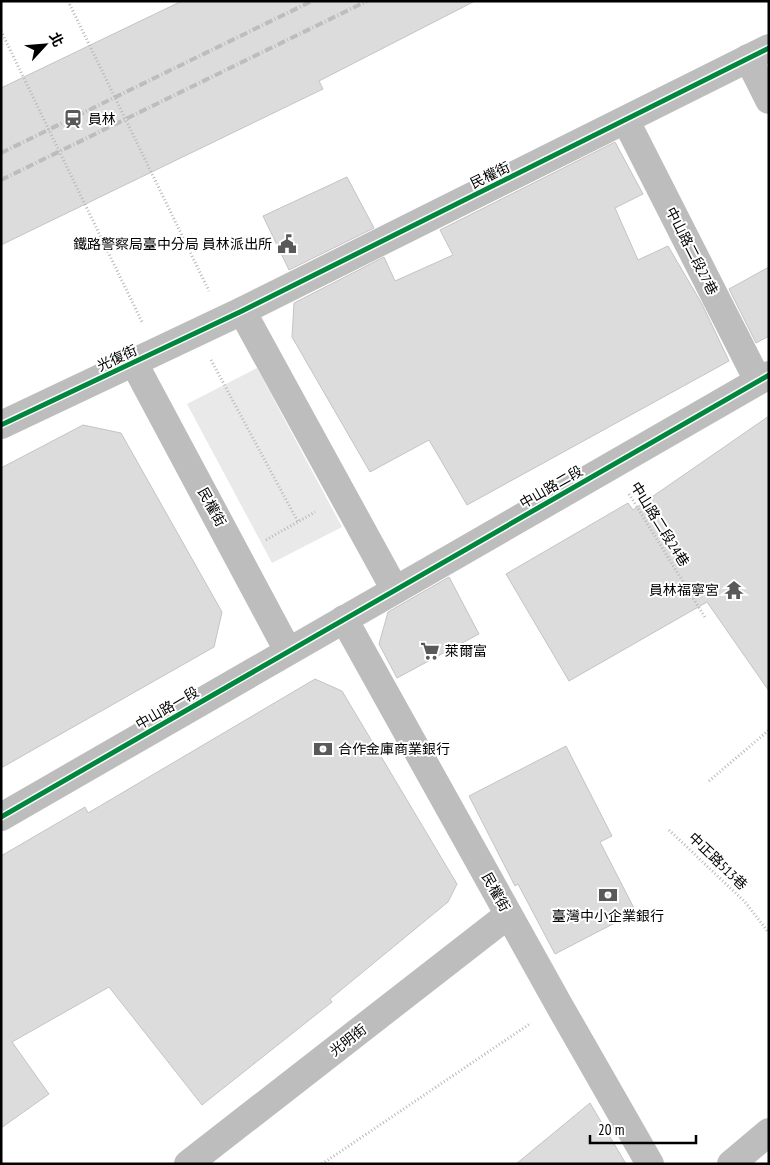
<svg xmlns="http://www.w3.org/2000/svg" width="770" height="1165" viewBox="0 0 770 1165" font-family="'PT Sans Narrow','Noto Sans TC',sans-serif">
  <rect width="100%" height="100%" fill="#fff"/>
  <!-- green -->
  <polygon fill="#e9e9e9" points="257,368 342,527 272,563 187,404"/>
  <!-- building -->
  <g fill="#dcdcdc" stroke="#c4c4c4">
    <polygon points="182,1 475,1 319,81 323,89 1,245 1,88"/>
    <polygon points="615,142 643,194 615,208 638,260 668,246 702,304 729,361 467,505 429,440 370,472 292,337 294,303 384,257 395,281 453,255 440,230"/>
    <polygon points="347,177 374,228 289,270 263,216"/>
    <polygon points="769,267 769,336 756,343 729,289"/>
    <polygon points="769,416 769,691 707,602 569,681 506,574 628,503 633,510"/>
    <polygon points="83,425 121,433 222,612 214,647 1,768 1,468"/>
    <polygon points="449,577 479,634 397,678 379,644 388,612"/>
    <polygon points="315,679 342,691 457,884 448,902 330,999 332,1002 202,1105 109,987 12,1042 49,1094 1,1128 1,856 85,807 88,813"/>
    <polygon points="566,746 612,836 600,842 636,912 555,954 518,884 515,886 469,796"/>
    <polygon points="590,1103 626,1164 516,1164"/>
  </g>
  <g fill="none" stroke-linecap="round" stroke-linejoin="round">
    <!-- path -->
    <g stroke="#b8b8b8" stroke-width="3" stroke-dasharray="1 2.5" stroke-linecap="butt">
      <polyline points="68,1 209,291"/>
      <polyline points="1,31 142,322"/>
      <polyline points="211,360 298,522"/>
      <polyline points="629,494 706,619"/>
      <polyline points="266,540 315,512"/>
      <polyline points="709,781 769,730"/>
      <polyline points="669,830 745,902 769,933"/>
      <polyline points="322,1164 531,1023"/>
    </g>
    <!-- minor -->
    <g stroke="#bdbdbd" stroke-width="28">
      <polyline points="748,58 769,100"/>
      <polyline points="626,121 758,381"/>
      <polyline points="242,311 395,590"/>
      <polyline points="134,363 288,651"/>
      <polyline points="1,425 242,311 769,48"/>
      <polyline points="344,619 559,1005 650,1164"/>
      <polyline points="1,817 769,375"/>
      <polyline points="188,1164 508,915"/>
      <polyline points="731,1164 769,1132"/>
    </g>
    <!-- rail -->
    <g stroke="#bdbdbd" stroke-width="4" stroke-dasharray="8 2.5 1 2.5" stroke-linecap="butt">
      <polyline points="1,153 312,1"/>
      <polyline points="1,180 367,1"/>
    </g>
    <!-- cycleway casing -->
    <g stroke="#fff" stroke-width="8">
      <g id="cycleway">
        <polyline points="1,425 242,311 769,48"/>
        <polyline points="1,817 769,375"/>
      </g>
    </g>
    <!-- cycleway -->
    <use href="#cycleway" stroke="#00873e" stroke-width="5"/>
  </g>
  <!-- icons -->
  <defs>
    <g id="station-bare" transform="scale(1.5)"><path d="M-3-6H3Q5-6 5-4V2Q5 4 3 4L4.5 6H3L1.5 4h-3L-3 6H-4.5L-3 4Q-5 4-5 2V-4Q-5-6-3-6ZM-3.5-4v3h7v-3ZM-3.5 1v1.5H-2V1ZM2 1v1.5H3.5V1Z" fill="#595959" stroke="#fff" stroke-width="2.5" paint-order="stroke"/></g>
    <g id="civic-bare" transform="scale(1.5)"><path d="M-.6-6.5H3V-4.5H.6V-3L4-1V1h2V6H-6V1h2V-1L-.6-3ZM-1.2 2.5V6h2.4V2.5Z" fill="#595959" stroke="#fff" stroke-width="2.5" paint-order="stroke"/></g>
    <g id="temple-bare" transform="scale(1.5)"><path d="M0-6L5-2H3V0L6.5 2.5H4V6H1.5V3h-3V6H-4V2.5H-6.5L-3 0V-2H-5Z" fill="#595959" stroke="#fff" stroke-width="2.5" paint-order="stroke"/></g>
    <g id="supermarket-bare" transform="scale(1.5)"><path d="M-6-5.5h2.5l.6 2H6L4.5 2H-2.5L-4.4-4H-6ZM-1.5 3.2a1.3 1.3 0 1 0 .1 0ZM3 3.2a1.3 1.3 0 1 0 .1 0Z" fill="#595959" stroke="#fff" stroke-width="2.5" paint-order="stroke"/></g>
    <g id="bank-bare" transform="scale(1.5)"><path d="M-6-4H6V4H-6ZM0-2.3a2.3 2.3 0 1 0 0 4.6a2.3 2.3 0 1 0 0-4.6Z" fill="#595959" stroke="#fff" stroke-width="2.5" paint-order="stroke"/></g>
  </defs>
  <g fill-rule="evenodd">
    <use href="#station-bare" x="73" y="119"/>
    <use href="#civic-bare" x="287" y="244"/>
    <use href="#temple-bare" x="734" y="590"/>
    <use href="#supermarket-bare" x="430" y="651"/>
    <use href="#bank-bare" x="323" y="749"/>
    <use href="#bank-bare" x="608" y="895"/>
  </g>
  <g text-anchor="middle" stroke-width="4" stroke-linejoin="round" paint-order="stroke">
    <!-- poi labels -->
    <g font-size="14" fill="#000" stroke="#fff" text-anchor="start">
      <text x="88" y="124">員林</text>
      <text x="272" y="249" text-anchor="end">鐵路警察局臺中分局 員林派出所</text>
      <text x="719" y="595" text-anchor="end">員林福寧宮</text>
      <text x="445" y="656">萊爾富</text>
      <text x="338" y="754">合作金庫商業銀行</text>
      <text x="608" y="921" text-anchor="middle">臺灣中小企業銀行</text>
    </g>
    <!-- street labels -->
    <g font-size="14" fill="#000" stroke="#fff">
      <text transform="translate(490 175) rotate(-26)" y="5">民權街</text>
      <text transform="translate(692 251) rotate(63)" y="5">中山路二段27巷</text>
      <text transform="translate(117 358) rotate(-25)" y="5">光復街</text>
      <text transform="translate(551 487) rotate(-30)" y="5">中山路二段</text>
      <text transform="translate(212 507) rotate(61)" y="5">民權街</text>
      <text transform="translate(660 524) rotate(58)" y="5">中山路二段24巷</text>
      <text transform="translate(167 708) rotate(-30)" y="5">中山路一段</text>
      <text transform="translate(718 861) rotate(44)" y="5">中正路513巷</text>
      <text transform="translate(496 892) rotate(61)" y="5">民權街</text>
      <text transform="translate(348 1040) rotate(-38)" y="5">光明街</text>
    </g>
  </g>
  <!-- border -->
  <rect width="770" height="1165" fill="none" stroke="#000000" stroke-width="5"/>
  <!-- north arrow -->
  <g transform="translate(45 45) rotate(64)" stroke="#ffffff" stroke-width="4" paint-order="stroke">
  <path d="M0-4L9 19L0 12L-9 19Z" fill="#000000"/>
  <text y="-8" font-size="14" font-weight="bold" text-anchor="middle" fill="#000000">北</text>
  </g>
  <!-- scale -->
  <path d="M590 1135v8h106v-8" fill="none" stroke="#000000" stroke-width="2.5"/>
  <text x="598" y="1135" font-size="15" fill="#000000" stroke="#ffffff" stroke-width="4" paint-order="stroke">20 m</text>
</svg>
